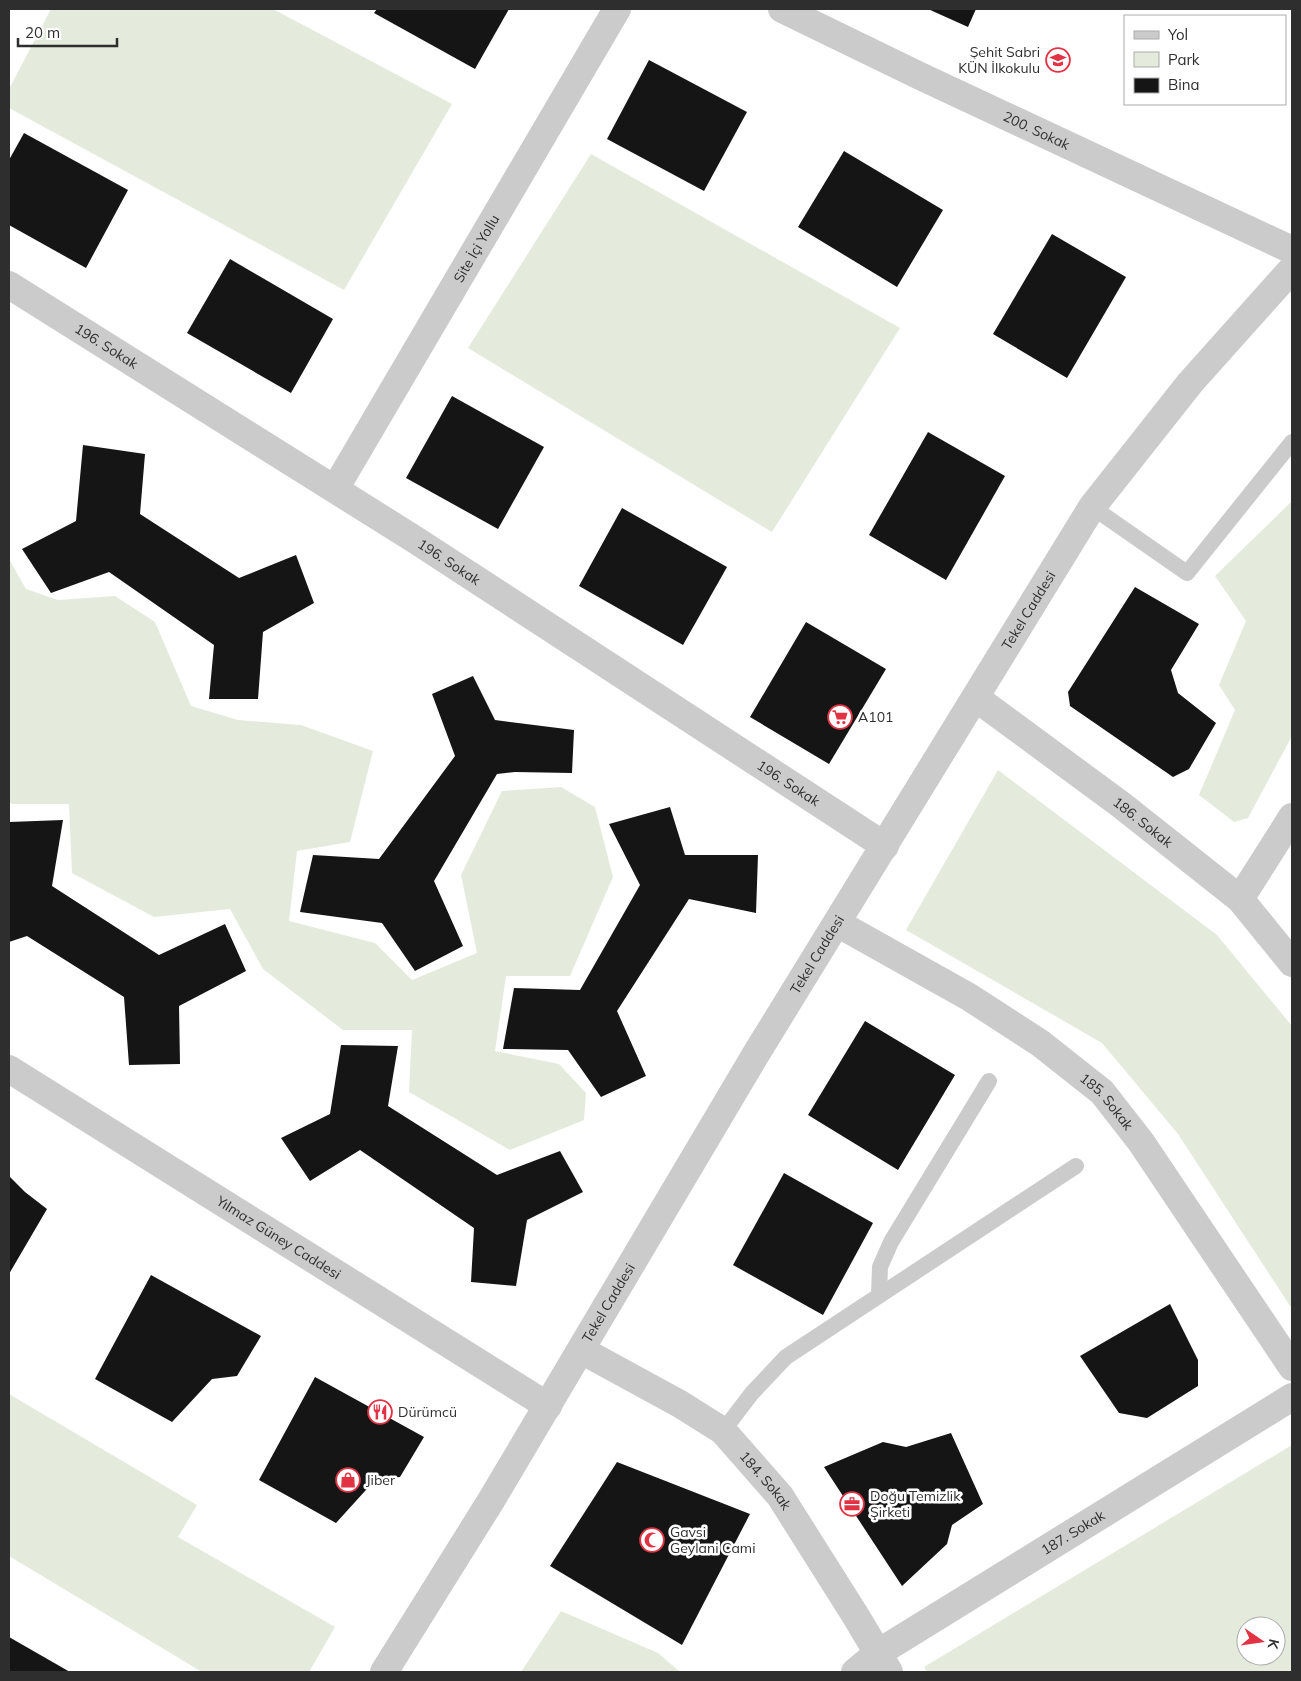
<svg xmlns="http://www.w3.org/2000/svg" width="1301" height="1681" viewBox="0 0 1301 1681" font-family="Mulish,sans-serif">
  <rect width="100%" height="100%" fill="#fff"/>
  <!-- green -->
  <g fill="#e4ebdc" fill-rule="evenodd">
    <polygon points="51,9 273,9 452,104 344,290 9,108 9,89"/>
    <polygon points="591,154 900,328 772,532 468,348"/>
    <polygon points="1292,501 1292,736 1248,818 1234,822 1199,795 1235,710 1219,685 1246,621 1215,576"/>
    <polygon points="9,559 26,589 58,600 115,596 155,622 191,706 238,720 301,725 373,751 350,842 297,851 289,921 375,943 412,980 477,953 461,875 502,791 561,787 595,807 613,877 570,976 506,976 495,1051 559,1064 586,1093 584,1120 510,1150 409,1092 412,1030 343,1030 263,969 230,909 154,917 72,873 69,804 12,804 9,802"/>
    <polygon points="998,770 1217,935 1292,1026 1292,1309 1178,1134 1102,1043 906,930"/>
    <polygon points="9,1394 197,1505 178,1537 335,1627 309,1672 202,1672 9,1556"/>
    <path d="M1292 1445V1672H927L924 1667ZM1246 1626H1276V1656H1246Z"/>
    <polygon points="561,1611 658,1653 680,1672 521,1672"/>
  </g>
  <!-- building -->
  <g fill="#151515">
    <polygon points="377,9 509,9 475,69 374,13"/>
    <polygon points="928,9 976,9 968,27"/>
    <polygon points="649,60 747,112 704,191 607,139"/>
    <polygon points="24,133 128,190 86,268 9,225 9,160"/>
    <polygon points="844,151 943,210 897,287 798,227"/>
    <polygon points="1052,234 1126,277 1067,378 993,334"/>
    <polygon points="230,259 333,319 291,393 187,333"/>
    <polygon points="452,396 544,447 498,529 406,478"/>
    <polygon points="928,432 1005,476 946,580 869,535"/>
    <polygon points="83,445 145,454 140,514 239,578 296,555 314,603 263,632 258,699 209,699 214,645 109,572 51,593 22,549 76,521"/>
    <polygon points="622,508 727,567 683,645 579,586"/>
    <polygon points="1135,587 1199,624 1171,670 1178,693 1216,723 1189,769 1173,777 1070,706 1068,692"/>
    <polygon points="806,622 886,669 829,764 750,717"/>
    <polygon points="473,676 495,720 574,730 572,773 515,772 497,774 434,881 463,946 415,971 382,923 300,912 313,855 379,859 455,756 432,694"/>
    <polygon points="670,807 685,855 758,855 756,913 689,899 617,1011 646,1076 601,1097 568,1050 503,1049 514,988 580,990 640,885 609,824"/>
    <polygon points="63,820 52,886 159,955 225,924 246,971 179,1006 180,1064 129,1065 124,997 27,936 9,942 9,822"/>
    <polygon points="865,1021 955,1075 898,1170 808,1115"/>
    <polygon points="341,1045 398,1046 388,1106 497,1175 560,1151 583,1192 527,1220 516,1286 471,1282 474,1228 360,1150 310,1181 281,1138 330,1114"/>
    <polygon points="784,1173 873,1223 823,1315 733,1265"/>
    <polygon points="9,1176 25,1192 47,1209 9,1274"/>
    <polygon points="151,1275 261,1336 237,1376 212,1379 172,1422 95,1379"/>
    <polygon points="1170,1304 1198,1360 1198,1386 1147,1418 1119,1413 1080,1356"/>
    <polygon points="315,1377 424,1437 400,1477 375,1480 336,1523 259,1480"/>
    <polygon points="951,1433 983,1504 952,1525 947,1544 902,1586 824,1467 883,1442 906,1447"/>
    <polygon points="617,1462 750,1514 682,1645 550,1566"/>
    <polygon points="9,1637 70,1672 9,1672"/>
  </g>
  <g fill="none" stroke-linecap="round" stroke-linejoin="round">
    <!-- service -->
    <g stroke="#cbcbcb" stroke-width="16">
      <polyline points="1092,507 1187,573 1292,442"/>
      <polyline points="879,1295 880,1267 891,1242 989,1081"/>
      <polyline points="723,1431 752,1393 786,1357 1076,1166"/>
    </g>
    <!-- minor -->
    <g stroke="#cbcbcb" stroke-width="28">
      <path id="s1" d="M782 9 920 76 1292 250"/>
      <path id="s2" d="M9 285 414 539 885 846"/>
      <path id="s3" d="M335 489 617 9"/>
      <path id="s4" d="M976 698 1120 804 1240 899 1292 963"/>
      <polyline points="1240,899 1292,817"/>
      <path id="s5" d="M837 923 969 997 1040 1043 1102 1092 1141 1142 1292 1367"/>
      <path id="s6" d="M581 1350 680 1404 723 1431 780 1496 857 1618 889 1672"/>
      <path id="s7" d="M855 1672 878 1653 1292 1397"/>
    </g>
    <!-- tertiary -->
    <g stroke="#cbcbcb" stroke-width="28">
      <path id="s8" d="M9 1069 548 1406"/>
      <path id="s9" d="M384 1672 492 1499 756 1054 1092 507 1190 383 1292 269"/>
    </g>
  </g>
  <!-- icons -->
  <defs>
    <g id="school-ring" transform="scale(1.25)"><circle r="9.5" fill="#fff" stroke="#e13343" stroke-width="1.5"/><path d="M0-5L7-2L0 1L-7-2ZM-4 1L0 2.5L4 1V4Q0 6-4 4Z" fill="#e13343"/></g>
    <g id="supermarket-ring" transform="scale(1.25)"><circle r="9.5" fill="#fff" stroke="#e13343" stroke-width="1.5"/><path d="M-6-5.5h2.5l.6 2H6L4.5 2H-2.5L-4.4-4H-6ZM-1.5 3.2a1.3 1.3 0 1 0 .1 0ZM3 3.2a1.3 1.3 0 1 0 .1 0Z" fill="#e13343"/></g>
    <g id="restaurant-ring" transform="scale(1.25)"><circle r="9.5" fill="#fff" stroke="#e13343" stroke-width="1.5"/><path d="M-5-6h1v4h1v-4h1v4h1v-4h1v5L-1.5 .5V6h-2V.5L-5-1ZM5-6V6H3V1.5H1.5Q1.5-4 5-6Z" fill="#e13343"/></g>
    <g id="shop-ring" transform="scale(1.25)"><circle r="9.5" fill="#fff" stroke="#e13343" stroke-width="1.5"/><path d="M-5-2.5h2.3a2.7 3.5 0 0 1 5.4 0H5L5.5 6h-11ZM-1.5-2.5h3a1.5 2.3 0 0 0-3 0Z" fill="#e13343"/></g>
    <g id="office-ring" transform="scale(1.25)"><circle r="9.5" fill="#fff" stroke="#e13343" stroke-width="1.5"/><path d="M-6-3h4V-5.5h4V-3h4V5H-6ZM-1-4.5V-3h2v-1.5ZM-6 0V1H6V0Z" fill="#e13343"/></g>
    <g id="mosque-ring" transform="scale(1.25)"><circle r="9.5" fill="#fff" stroke="#e13343" stroke-width="1.5"/><path d="M3.5-4.9A6 6 0 1 0 3.5 4.9A5 5 0 1 1 3.5-4.9Z" fill="#e13343"/></g>
  </defs>
  <g fill-rule="evenodd">
    <use href="#school-ring" x="1058" y="60"/>
    <use href="#supermarket-ring" x="840" y="717"/>
    <use href="#restaurant-ring" x="380" y="1412"/>
    <use href="#shop-ring" x="348" y="1480"/>
    <use href="#office-ring" x="852" y="1504"/>
    <use href="#mosque-ring" x="652" y="1540"/>
  </g>
  <g text-anchor="middle" stroke-width="5" stroke-linejoin="round" paint-order="stroke">
    <!-- poi labels -->
    <g font-size="14" fill="#2e2e2e" stroke="#fff" text-anchor="start">
      <text x="1040" y="57" text-anchor="end">Şehit Sabri<tspan x="1040" dy="16">KÜN İlkokulu</tspan></text>
      <text x="858" y="722">A101</text>
      <text x="398" y="1417">Dürümcü</text>
      <text x="366" y="1485">Jiber</text>
      <text x="870" y="1501">Doğu Temizlik<tspan x="870" dy="16">Şirketi</tspan></text>
      <text x="670" y="1537">Gavsi<tspan x="670" dy="16">Geylani Cami</tspan></text>
    </g>
    <!-- street labels -->
    <g font-size="14" fill="#2e2e2e" stroke="#fff">
      <text dy="5" stroke="none"><textPath href="#s1" startOffset="282">200. Sokak</textPath></text>
      <text dy="5" stroke="none"><textPath href="#s3" startOffset="279">Site İçi Yollu</textPath></text>
      <text dy="5" stroke="none"><textPath href="#s2" startOffset="115">196. Sokak</textPath></text>
      <text dy="5" stroke="none"><textPath href="#s2" startOffset="520">196. Sokak</textPath></text>
      <text dy="5" stroke="none"><textPath href="#s9" startOffset="1242">Tekel Caddesi</textPath></text>
      <text dy="5" stroke="none"><textPath href="#s2" startOffset="925">196. Sokak</textPath></text>
      <text dy="5" stroke="none"><textPath href="#s4" startOffset="208">186. Sokak</textPath></text>
      <text dy="5" stroke="none"><textPath href="#s9" startOffset="838">Tekel Caddesi</textPath></text>
      <text dy="5" stroke="none"><textPath href="#s5" startOffset="325">185. Sokak</textPath></text>
      <text dy="5" stroke="none"><textPath href="#s8" startOffset="318">Yılmaz Güney Caddesi</textPath></text>
      <text dy="5" stroke="none"><textPath href="#s9" startOffset="432">Tekel Caddesi</textPath></text>
      <text dy="5" stroke="none"><textPath href="#s6" startOffset="229">184. Sokak</textPath></text>
      <text dy="5" stroke="none"><textPath href="#s7" startOffset="259">187. Sokak</textPath></text>
    </g>
  </g>
  <!-- border -->
  <rect width="1301" height="1681" fill="none" stroke="#2e2e2e" stroke-width="20"/>
  <!-- legend -->
  <rect x="1124" y="15" width="162" height="90" fill="#ffffff" stroke="#ababab"/>
  <rect x="1134" y="31" width="25" height="8" fill="#cbcbcb" stroke="#ababab"/>
  <text x="1168" y="40" font-size="15" fill="#2e2e2e">Yol</text>
  <rect x="1134" y="52" width="25" height="15" fill="#e4ebdc" stroke="#ababab"/>
  <text x="1168" y="65" font-size="15" fill="#2e2e2e">Park</text>
  <rect x="1134" y="78" width="25" height="15" fill="#151515" stroke="#ababab"/>
  <text x="1168" y="90" font-size="15" fill="#2e2e2e">Bina</text>
  <!-- north arrow -->
  <g transform="translate(1261 1641) rotate(103)"><circle r="24" fill="#ffffff" stroke="#ababab"/>
  <path d="M0-4L9 19L0 12L-9 19Z" fill="#e13343"/>
  <text y="-8" font-size="14" font-weight="bold" text-anchor="middle" fill="#2e2e2e">K</text>
  </g>
  <!-- scale -->
  <path d="M18 38v8h99v-8" fill="none" stroke="#2e2e2e" stroke-width="2.5"/>
  <text x="25" y="38" font-size="15" fill="#2e2e2e" stroke="#ffffff" stroke-width="4" paint-order="stroke">20 m</text>
</svg>
